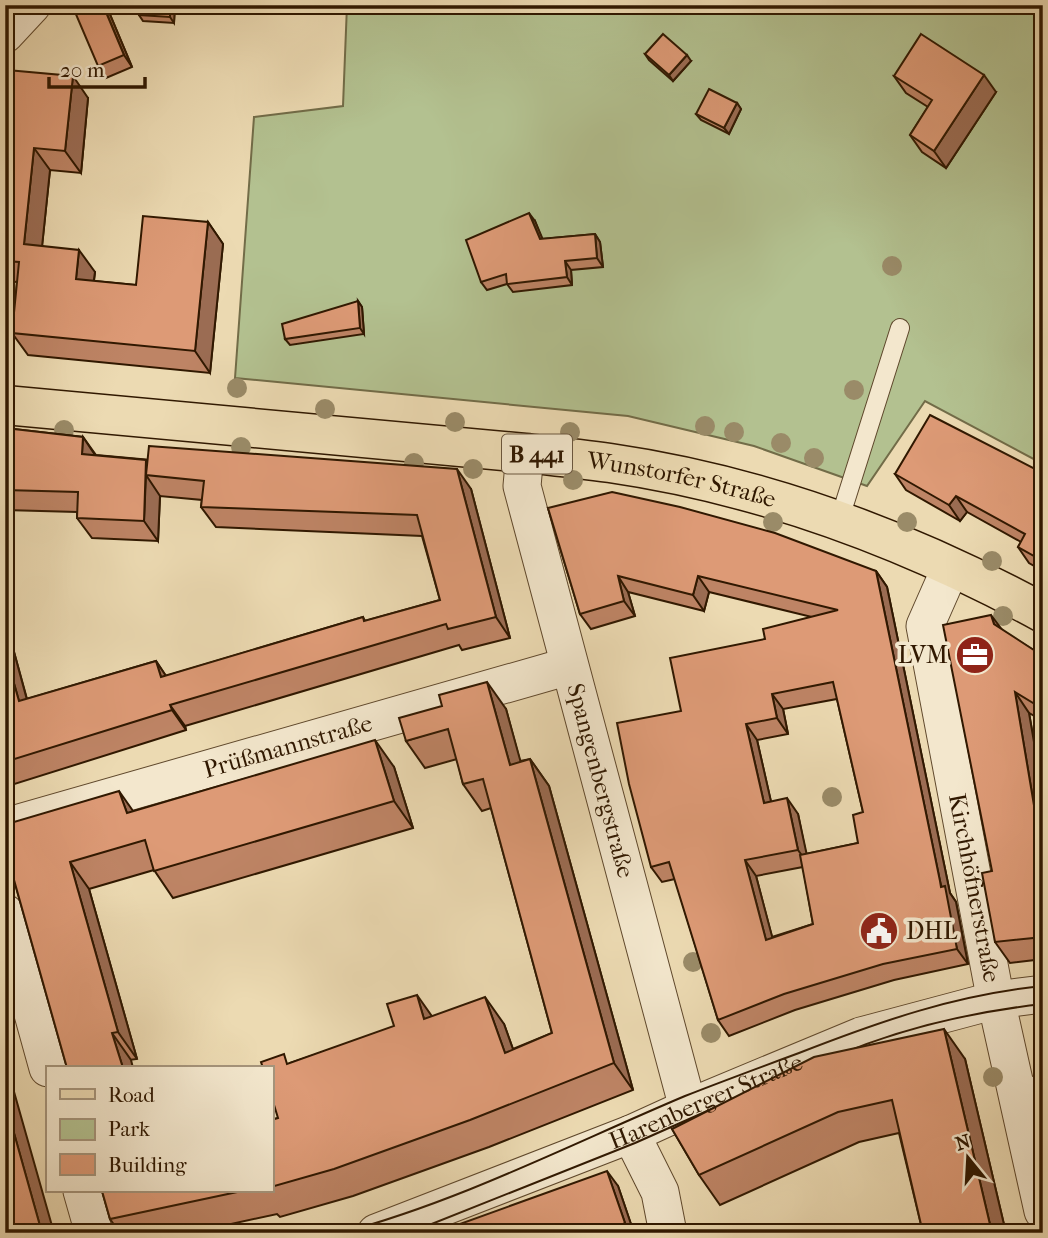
<svg xmlns="http://www.w3.org/2000/svg" width="1048" height="1238" viewBox="0 0 1048 1238" font-family="'IM FELL French Canon',serif">
  <rect width="100%" height="100%" fill="#ecdab2"/>
  <filter id="stains"><feTurbulence type="fractalNoise" baseFrequency=".00286" numOctaves="4"/><feColorMatrix values="0 0 0 0 .2 0 0 0 0 .09 0 0 0 0 .02 0 0 0 .5 -.17"/></filter>
  <radialGradient id="worn" r=".72"><stop offset=".6" stop-color="#630" stop-opacity="0"/><stop offset="1" stop-color="#630" stop-opacity=".3"/></radialGradient>
  <!-- green -->
  <polygon fill="#b3c190" stroke="#726c48" stroke-width="2" points="347,5 1043,5 1043,464 925,401 867,486 754,446 628,416 235,378 254,117 343,106"/>
  <g fill="none" stroke-linecap="round" stroke-linejoin="round">
    <!-- service casing -->
    <g stroke="#5f482c" stroke-width="20">
      <g id="service">
        <polyline points="839,521 900,328"/>
        <polyline points="1015,1089 1043,1084"/>
      </g>
    </g>
    <!-- minor casing -->
    <g stroke="#5f482c" stroke-width="39">
      <g id="minor">
        <polyline points="5,34 32,5"/>
        <path id="s1" d="M525 453 522 486 688 1108"/>
        <path id="s2" d="M951 567 925 626 994 991 1043 1211"/>
        <path id="s3" d="M5 827 569 666"/>
        <polyline points="5,913 48,1068"/>
        <polyline points="631,1134 660,1192 668,1233"/>
        <polyline points="82,1191 94,1233"/>
        <path id="s4" d="M376 1233 631 1134 688 1108 861 1036 996 1000 1043 994"/>
      </g>
    </g>
    <!-- primary casing -->
    <g stroke="#301800" stroke-width="41">
      <g id="primary">
        <path id="s5" d="M5 405 525 453C553 456 582 459 610 463 761 485 909 540 1043 613"/>
      </g>
    </g>
    <!-- service -->
    <use href="#service" stroke="#f3e7cd" stroke-width="18"/>
    <!-- minor -->
    <use href="#minor" stroke="#f3e7cd" stroke-width="37"/>
    <!-- primary -->
    <use href="#primary" stroke="#ecdab2" stroke-width="38"/>
    <!-- tram -->
    <g stroke="#301800" stroke-width="2">
      <path d="M836 1056C902 1028 971 1012 1043 1004"/>
      <path d="M341 1233C461 1201 571 1144 685 1096 723 1081 761 1067 799 1053 881 1021 955 995 1043 986"/>
      <polyline points="409,1233 635,1143 732,1100"/>
    </g>
  </g>
  <!-- trees -->
  <g fill="#9a8b68">
    <circle cx="892" cy="266" r="10"/>
    <circle cx="237" cy="388" r="10"/>
    <circle cx="854" cy="390" r="10"/>
    <circle cx="325" cy="409" r="10"/>
    <circle cx="455" cy="422" r="10"/>
    <circle cx="705" cy="426" r="10"/>
    <circle cx="64" cy="430" r="10"/>
    <circle cx="570" cy="432" r="10"/>
    <circle cx="734" cy="432" r="10"/>
    <circle cx="781" cy="443" r="10"/>
    <circle cx="241" cy="447" r="10"/>
    <circle cx="814" cy="458" r="10"/>
    <circle cx="414" cy="463" r="10"/>
    <circle cx="473" cy="469" r="10"/>
    <circle cx="573" cy="480" r="10"/>
    <circle cx="773" cy="522" r="10"/>
    <circle cx="907" cy="522" r="10"/>
    <circle cx="992" cy="561" r="10"/>
    <circle cx="1003" cy="616" r="10"/>
    <circle cx="832" cy="797" r="10"/>
    <circle cx="693" cy="962" r="10"/>
    <circle cx="711" cy="1033" r="10"/>
    <circle cx="993" cy="1077" r="10"/>
  </g>
  <!-- wall -->
  <g fill="#be8465" stroke="#301800" stroke-width="2" fill-rule="evenodd">
    <polygon points="106,5 132,67 106,78 98,66"/>
    <polygon points="175,5 174,23 143,21 139,15"/>
    <polygon points="645,54 691,61 673,81 649,60"/>
    <polygon points="894,76 996,92 946,168 922,152 910,135 928,107 906,93"/>
    <polygon points="5,93 88,98 81,173 50,170 42,246 95,272 94,281 136,285 208,222 223,244 210,373 28,355 12,333 17,282 5,281"/>
    <polygon points="737,103 741,109 729,134 701,120 696,114"/>
    <polygon points="535,221 542,239 595,234 600,242 603,267 571,270 572,285 513,292 507,284 487,290 481,282"/>
    <polygon points="358,301 362,307 364,334 290,345 285,339"/>
    <polygon points="5,428 83,437 96,455 471,489 510,638 462,650 459,645 185,726 186,730 5,787 5,619 27,699 156,661 166,676 363,617 365,621 440,600 422,536 216,527 201,507 202,500 160,496 158,541 92,538 77,518 77,512 5,510"/>
    <polygon points="1043,473 1043,571 1029,563 1018,547 1021,542 967,512 960,521 906,490 895,474"/>
    <path d="M548 508 876 571 887 587 950 893 956 902 968 964 894 980 795 1010 729 1036 718 1020 675 879 662 882 651 867 681 711 765 639 812 617 709 592 704 611 628 592 635 616 591 629 580 614ZM837 699 863 812 858 843 806 854 798 814 771 802 757 740 788 734 783 709ZM803 867 813 924 772 937 756 876Z"/>
    <polygon points="1001,630 1043,656 1043,721 1029,713 1043,794 1043,959 1010,963 995,942 992,871"/>
    <polygon points="506,709 520,761 530,759 549,786 633,1090 489,1147 353,1196 280,1217 277,1214 190,1233 120,1233 110,1219 102,1191 271,1191 271,1120 278,1118 290,1063 431,1016 504,1024 513,1049 552,1033 491,808 482,811 463,784 457,759 425,768 406,741"/>
    <polygon points="394,767 413,828 173,898 154,870 89,889 137,1059 67,1068 5,848 134,811"/>
    <polygon points="965,1059 1006,1233 923,1233 899,1133 859,1142 720,1205 699,1175 672,1129"/>
    <polygon points="618,1186 634,1233 435,1233"/>
  </g>
  <!-- shaded-wall -->
  <g fill="#9b6c53" stroke="#301800" stroke-width="2">
    <polygon points="103,5 106,5 132,67 124,55"/>
    <polygon points="170,5 175,5 174,23 170,17"/>
    <polygon points="687,55 691,61 673,81 669,75"/>
    <polygon points="984,75 996,92 946,168 934,151"/>
    <polygon points="73,76 88,98 81,173 65,151"/>
    <polygon points="737,103 741,109 729,134 724,128"/>
    <polygon points="34,148 50,170 40,266 24,244"/>
    <polygon points="529,213 535,221 546,247 540,239"/>
    <polygon points="208,222 223,244 210,373 195,351"/>
    <polygon points="595,234 600,242 603,267 597,258"/>
    <polygon points="79,250 95,272 91,301 76,279"/>
    <polygon points="565,261 571,270 572,285 567,277"/>
    <polygon points="358,301 362,307 364,334 360,328"/>
    <polygon points="83,437 97,458 82,454"/>
    <polygon points="457,469 471,489 510,638 496,617"/>
    <polygon points="146,475 160,496 158,541 144,521"/>
    <polygon points="956,496 967,512 960,521 949,505"/>
    <polygon points="876,571 887,587 950,893 956,902 968,964 957,949 940,881"/>
    <polygon points="618,576 628,592 635,616 624,601"/>
    <polygon points="698,576 709,592 704,611 693,595"/>
    <polygon points="991,615 1006,635 994,624"/>
    <polygon points="5,619 33,722 19,701 5,652"/>
    <polygon points="156,661 170,682 161,677"/>
    <polygon points="487,682 506,709 529,792 510,765"/>
    <polygon points="1015,692 1029,713 1043,794 1043,859"/>
    <polygon points="772,694 783,709 788,734 777,718"/>
    <polygon points="170,705 185,726 186,730 172,710"/>
    <polygon points="746,724 757,740 775,819 764,803"/>
    <polygon points="375,740 394,767 413,828 394,801"/>
    <polygon points="530,759 549,786 633,1090 614,1063"/>
    <polygon points="119,791 138,818 127,813"/>
    <polygon points="787,798 798,814 809,865 798,850"/>
    <polygon points="745,860 756,876 777,955 766,940"/>
    <polygon points="70,862 89,889 137,1059 118,1032"/>
    <polygon points="417,995 436,1022 424,1019"/>
    <polygon points="485,997 504,1024 524,1080 505,1053"/>
    <polygon points="944,1029 965,1059 1006,1233 992,1233"/>
    <polygon points="112,1033 131,1060 133,1068 123,1068"/>
    <polygon points="5,1060 54,1233 42,1233 5,1101"/>
    <polygon points="607,1171 618,1186 634,1233 632,1233 625,1223"/>
  </g>
  <!-- building -->
  <g fill="#dd9a76" stroke="#301800" stroke-width="2" fill-rule="evenodd">
    <polygon points="72,5 103,5 124,55 98,66"/>
    <polygon points="139,5 170,5 170,17 139,15"/>
    <polygon points="663,34 687,55 669,75 645,54"/>
    <polygon points="921,34 984,75 934,151 910,135 932,100 894,76"/>
    <polygon points="7,70 73,76 65,151 34,148 24,244 79,250 76,279 136,285 143,216 208,222 195,351 12,333 19,262 5,261 5,93"/>
    <polygon points="709,89 737,103 724,128 696,114"/>
    <polygon points="529,213 540,239 595,234 597,258 565,261 567,277 507,284 506,274 481,282 466,240"/>
    <polygon points="358,301 360,328 285,339 282,324"/>
    <polygon points="930,415 1043,473 1043,561 1018,547 1025,534 956,496 949,505 895,474"/>
    <polygon points="5,428 83,437 82,454 146,460 144,521 77,518 78,492 5,490"/>
    <polygon points="149,446 457,469 496,617 448,629 446,624 170,705 172,710 5,762 5,652 19,701 156,661 161,677 363,617 364,621 440,600 417,515 201,507 204,481 146,475"/>
    <path d="M612 492 680 507 775 533 876 571 940 881 941 887 945 886 957 949 883 964 784 994 718 1020 669 862 651 867 629 784 617 723 681 711 670 658 765 639 763 629 838 610 698 576 693 595 618 576 624 601 580 614 548 508ZM833 682 863 812 853 815 858 843 800 855 813 924 766 940 745 860 798 850 787 798 764 803 746 724 777 718 772 694Z"/>
    <polygon points="991,615 994,624 1043,656 1043,709 1015,692 1043,859 1043,937 995,942 982,873 992,871 943,625"/>
    <polygon points="487,682 510,765 530,759 614,1063 470,1120 334,1169 271,1187 271,1120 278,1118 271,1095 271,1068 263,1068 261,1062 284,1054 287,1064 394,1026 387,1004 417,995 424,1019 485,997 505,1053 552,1033 483,779 463,784 448,729 406,741 399,718 442,706 439,695"/>
    <polygon points="375,740 394,801 154,871 145,840 70,862 118,1032 112,1033 123,1068 67,1068 5,848 5,829 7,824 119,791 127,813"/>
    <polygon points="944,1029 992,1233 923,1233 892,1100 838,1112 699,1175 672,1129 814,1057"/>
    <polygon points="5,1101 42,1233 5,1233"/>
    <polygon points="607,1171 625,1223 623,1224 624,1233 435,1233"/>
    <polygon points="102,1191 242,1191 110,1219"/>
  </g>
  <!-- icons -->
  <defs>
    <g id="office-disc" transform="scale(2.0125)"><circle r="9.5" fill="#8f2418" stroke="#f3e7cd"/><path d="M-6-3h4V-5.5h4V-3h4V5H-6ZM-1-4.5V-3h2v-1.5ZM-6 0V1H6V0Z" fill="#fff"/></g>
    <g id="civic-disc" transform="scale(2.0125)"><circle r="9.5" fill="#8f2418" stroke="#f3e7cd"/><path d="M-.6-6.5H3V-4.5H.6V-3L4-1V1h2V6H-6V1h2V-1L-.6-3ZM-1.2 2.5V6h2.4V2.5Z" fill="#fff"/></g>
  </defs>
  <g fill-rule="evenodd">
    <use href="#office-disc" x="975" y="655"/>
    <use href="#civic-disc" x="879" y="931"/>
  </g>
  <g text-anchor="middle" stroke-width="7" stroke-linejoin="round" paint-order="stroke">
    <!-- shield labels -->
    <rect fill="#f3e7cd" stroke="#6a563e" stroke-width="2" x="502" y="434.5" width="70" height="39" rx="5"/>
    <g font-size="23" font-weight="bold" fill="#301800">
      <text x="537" y="462">B 441</text>
    </g>
    <!-- street labels -->
    <g font-size="24" fill="#301800" stroke="#f3e7cd">
      <text dy="8" stroke="none"><textPath href="#s5" startOffset="681">Wunstorfer Straße</textPath></text>
      <text dy="8" stroke="none"><textPath href="#s3" startOffset="294">Prüßmannstraße</textPath></text>
      <text dy="8" stroke="none"><textPath href="#s1" startOffset="338">Spangenbergstraße</textPath></text>
      <text dy="8" stroke="none"><textPath href="#s2" startOffset="331">Kirchhöfnerstraße</textPath></text>
      <text dy="8" stroke="none"><textPath href="#s4" startOffset="355">Harenberger Straße</textPath></text>
    </g>
    <!-- poi labels -->
    <g font-size="24" fill="#301800" stroke="#f3e7cd" text-anchor="end">
      <text x="948" y="663">LVM</text>
      <text x="906" y="939" text-anchor="start">DHL</text>
    </g>
  </g>
  <!-- margin -->
  <rect width="1048" height="1238" fill="none" stroke="#ecdab2" stroke-width="28"/>
  <rect x="7" y="7" width="1034" height="1224" fill="none" stroke="#301800" stroke-width="3.5"/>
  <rect x="14" y="14" width="1020" height="1210" fill="none" stroke="#301800" stroke-width="2"/>
  <!-- legend -->
  <rect x="46" y="1066" width="228" height="126" fill="#f3e7cd" stroke="#a5947b" stroke-width="2"/>
  <rect x="60" y="1089" width="35" height="10" fill="#ecdab2" stroke="#a5947b" stroke-width="2"/>
  <text x="108" y="1102" font-size="21" fill="#301800">Road</text>
  <rect x="60" y="1119" width="35" height="21" fill="#b3c190" stroke="#a5947b" stroke-width="2"/>
  <text x="108" y="1136" font-size="21" fill="#301800">Park</text>
  <rect x="60" y="1154" width="35" height="21" fill="#dd9a76" stroke="#a5947b" stroke-width="2"/>
  <text x="108" y="1172" font-size="21" fill="#301800">Building</text>
  <!-- north arrow -->
  <g transform="translate(968 1158) rotate(342)" stroke="#f3e7cd" stroke-width="5" paint-order="stroke">
  <path d="M0-5L12 26L0 18L-12 26Z" fill="#301800"/>
  <text y="-10" font-size="19" font-weight="bold" text-anchor="middle" fill="#301800">N</text>
  </g>
  <!-- scale -->
  <path d="M49 77v10h96v-10" fill="none" stroke="#301800" stroke-width="3.5"/>
  <text x="60" y="77" font-size="21" fill="#301800" stroke="#f3e7cd" stroke-width="5" paint-order="stroke">20 m</text>
  <rect width="100%" height="100%" filter="url(#stains)"/>
  <rect width="100%" height="100%" fill="url(#worn)"/>
</svg>
